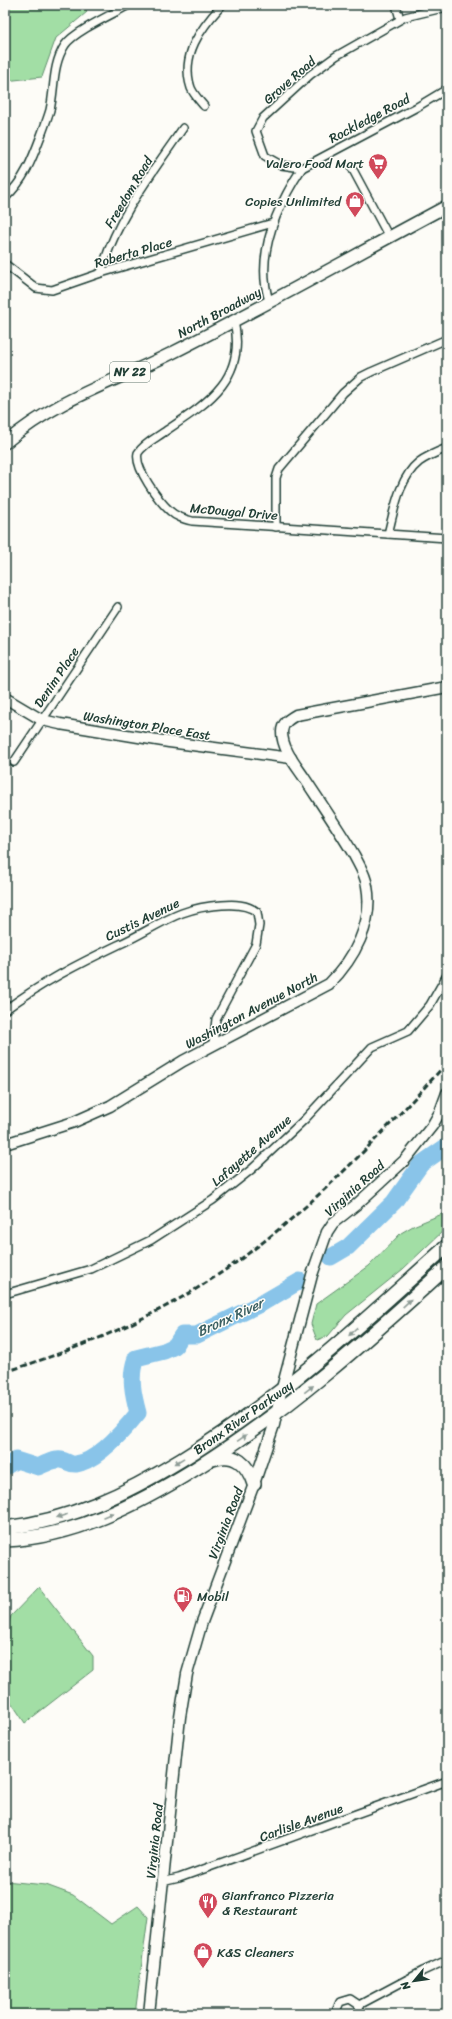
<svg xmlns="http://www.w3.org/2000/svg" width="452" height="2019" viewBox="0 0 452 2019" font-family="Sriracha,sans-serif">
  <rect width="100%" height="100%" fill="#fdfcf7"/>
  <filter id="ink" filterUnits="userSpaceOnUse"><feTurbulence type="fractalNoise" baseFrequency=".025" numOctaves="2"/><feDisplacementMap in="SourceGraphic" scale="8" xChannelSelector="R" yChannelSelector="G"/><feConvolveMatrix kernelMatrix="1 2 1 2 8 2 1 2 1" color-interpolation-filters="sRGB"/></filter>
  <g filter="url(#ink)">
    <!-- green -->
    <g fill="#a2dea5" stroke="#608e6c">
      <polygon points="5,5 84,5 87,12 56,38 42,77 5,81"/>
      <polygon points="447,1212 447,1226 444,1230 403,1269 346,1315 328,1336 317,1340 311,1324 316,1304 369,1266 401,1233 413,1226"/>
      <polygon points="39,1587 93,1656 93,1670 25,1723 5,1693 5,1633 11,1616"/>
      <polygon points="5,1881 46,1885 73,1895 111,1924 138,1906 148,1917 135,2014 5,2014"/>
    </g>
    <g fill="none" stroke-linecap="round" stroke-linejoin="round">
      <!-- river -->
      <g stroke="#89c4e9" stroke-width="17">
        <polyline points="331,1257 348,1247 394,1202 421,1164 447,1146"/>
        <path d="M5 1467 16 1460 38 1467C45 1464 53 1459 61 1460 67 1461 71 1465 76 1464 98 1461 125 1429 138 1413 133 1394 129 1376 136 1358L164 1351 175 1346 182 1335H197L264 1302 300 1281"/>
      </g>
      <!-- street casing -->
      <g stroke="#1f3d34" stroke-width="10">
        <g id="street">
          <polyline points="396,5 400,19"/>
          <path d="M204 106C200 101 194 95 191 88 180 55 201 28 222 5"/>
          <polyline points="302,168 281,165 265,156 256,131 263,118 310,75 336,56 405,17 447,7"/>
          <polyline points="352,168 389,237"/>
          <path d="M5 198C25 180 33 157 42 133 45 125 48 117 50 110 55 88 52 65 65 45 75 31 113 14 129 5"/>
          <polyline points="5,264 36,288 52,290 101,273 273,223"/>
          <path d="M101 273C115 220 152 173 183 128"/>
          <path d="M269 301C255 255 277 206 302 168L417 107 447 89"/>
          <path d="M234 321C247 378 209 402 167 430 158 437 144 443 138 453 134 468 159 501 170 511 176 517 184 519 192 521L447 538"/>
          <polyline points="276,527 276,478 279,469 343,393 361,377 371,372 447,339"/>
          <path d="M388 534C394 511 399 478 419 462 427 456 437 452 447 448"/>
          <polyline points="14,762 118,607"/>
          <path d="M5 1010C41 983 78 964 118 945 159 927 174 908 222 905 234 904 247 904 257 912L259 925 256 944 216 1019 213 1044"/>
          <polyline points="5,1294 91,1269 151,1240 213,1200 252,1169 305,1119 372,1047 408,1031 430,1005 447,975"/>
          <polyline points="162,1882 179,1878 447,1781"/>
          <polyline points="359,2005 423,1971 447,1960"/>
          <polyline points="337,2014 337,2009 340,2002 350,1999 359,2005 360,2014"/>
        </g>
      </g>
      <!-- secondary casing -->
      <g stroke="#1f3d34" stroke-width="13">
        <g id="secondary">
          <polyline points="5,698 42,720 60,724 169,742 291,758"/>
          <path d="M5 1144 74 1122 110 1106 183 1061 329 984C354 959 374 923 367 886 366 875 359 865 354 855 338 828 320 802 303 776 294 763 282 748 282 732 282 723 289 719 296 715L447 687"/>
          <polyline points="149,2014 180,1717 187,1674 202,1622 254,1484 274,1425 281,1392 312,1275 327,1232 333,1223 357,1204 405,1160 432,1126 440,1112 447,1093"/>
        </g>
      </g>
      <!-- primary casing -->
      <g stroke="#1f3d34" stroke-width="14">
        <path id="primary" d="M5 443C58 398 112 383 172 353 265 306 355 255 447 206"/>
      </g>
      <!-- highway casing -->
      <g stroke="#1f3d34" stroke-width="16">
        <g id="highway">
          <path d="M213 1459C235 1451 248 1465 254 1484"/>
          <path d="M5 1528C69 1521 127 1493 181 1460 281 1399 361 1324 447 1246"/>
          <path d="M5 1540C74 1537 137 1505 195 1469 288 1411 367 1340 447 1267"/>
        </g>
      </g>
      <!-- street -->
      <use href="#street" stroke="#fdfcf7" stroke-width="7"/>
      <!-- secondary -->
      <use href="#secondary" stroke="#fdfcf7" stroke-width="10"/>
      <!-- primary -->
      <use href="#primary" stroke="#fdfcf7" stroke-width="11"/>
      <!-- highway -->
      <use href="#highway" stroke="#fdfcf7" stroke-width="13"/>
      <!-- rail -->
      <path stroke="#1f3d34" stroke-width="3" stroke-dasharray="6 3" stroke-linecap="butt" d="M5 1372C55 1356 104 1338 151 1314 269 1255 359 1159 447 1063"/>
    </g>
    <!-- one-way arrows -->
    <defs><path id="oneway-solid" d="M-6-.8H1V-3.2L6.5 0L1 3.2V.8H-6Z"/></defs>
    <g fill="#8e9c96">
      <use href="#oneway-solid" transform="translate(407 1303) rotate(-43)"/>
      <use href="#oneway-solid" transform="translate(353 1332) rotate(138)"/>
      <use href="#oneway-solid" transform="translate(309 1389) rotate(-38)"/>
      <use href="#oneway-solid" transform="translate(242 1438) rotate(-35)"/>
      <use href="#oneway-solid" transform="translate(179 1461) rotate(149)"/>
      <use href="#oneway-solid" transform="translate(108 1515) rotate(-23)"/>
      <use href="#oneway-solid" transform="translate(62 1516) rotate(162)"/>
    </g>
  </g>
  <!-- icons -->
  <defs>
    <g id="supermarket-pin" transform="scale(1)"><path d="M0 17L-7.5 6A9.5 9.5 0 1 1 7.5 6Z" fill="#d1495b" stroke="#fdfcf7"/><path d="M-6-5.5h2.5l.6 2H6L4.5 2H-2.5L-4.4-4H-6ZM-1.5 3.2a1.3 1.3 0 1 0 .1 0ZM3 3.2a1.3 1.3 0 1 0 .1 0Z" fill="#fff"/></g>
    <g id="shop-pin" transform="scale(1)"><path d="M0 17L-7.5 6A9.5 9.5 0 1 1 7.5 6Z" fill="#d1495b" stroke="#fdfcf7"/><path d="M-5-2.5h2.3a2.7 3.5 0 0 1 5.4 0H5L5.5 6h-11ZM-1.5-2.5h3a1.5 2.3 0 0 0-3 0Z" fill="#fff"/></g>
    <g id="fuel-pin" transform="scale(1)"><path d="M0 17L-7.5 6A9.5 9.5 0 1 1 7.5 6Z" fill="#d1495b" stroke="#fdfcf7"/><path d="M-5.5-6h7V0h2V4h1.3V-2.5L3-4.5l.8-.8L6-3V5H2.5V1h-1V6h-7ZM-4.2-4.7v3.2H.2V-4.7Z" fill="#fff"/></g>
    <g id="restaurant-pin" transform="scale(1)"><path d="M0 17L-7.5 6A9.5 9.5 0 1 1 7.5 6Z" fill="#d1495b" stroke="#fdfcf7"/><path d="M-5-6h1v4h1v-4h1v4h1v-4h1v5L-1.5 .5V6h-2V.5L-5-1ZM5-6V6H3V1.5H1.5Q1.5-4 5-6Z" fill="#fff"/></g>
  </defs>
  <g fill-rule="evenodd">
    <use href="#supermarket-pin" x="378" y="163"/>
    <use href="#shop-pin" x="355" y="201"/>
    <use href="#fuel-pin" x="183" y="1596"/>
    <use href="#restaurant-pin" x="208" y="1902"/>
    <use href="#shop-pin" x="203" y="1952"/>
  </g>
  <g text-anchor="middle" stroke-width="3" stroke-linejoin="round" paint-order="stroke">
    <!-- shield labels -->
    <rect fill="#fdfcf7" stroke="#62766e" stroke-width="1" x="110" y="362" width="40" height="20" rx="3"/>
    <g font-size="12" font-weight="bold" fill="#1f3d34">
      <text x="130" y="376">NY 22</text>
    </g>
    <!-- street labels -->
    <g font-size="13" fill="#1f3d34" stroke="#fdfcf7">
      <text transform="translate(289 80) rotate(-41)" y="5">Grove Road</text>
      <text transform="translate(369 118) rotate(-28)" y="5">Rockledge Road</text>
      <text transform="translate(128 192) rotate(-59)" y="5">Freedom Road</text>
      <text transform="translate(133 252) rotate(-16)" y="5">Roberta Place</text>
      <text transform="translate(219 312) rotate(-28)" y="5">North Broadway</text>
      <text transform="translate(234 511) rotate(5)" y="5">McDougal Drive</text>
      <text transform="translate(56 677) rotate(-56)" y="5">Denim Place</text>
      <text transform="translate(147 725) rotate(9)" y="5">Washington Place East</text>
      <text transform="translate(142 919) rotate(-26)" y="5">Custis Avenue</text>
      <text transform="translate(251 1010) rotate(-28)" y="5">Washington Avenue North</text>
      <text transform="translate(251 1150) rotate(-41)" y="5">Lafayette Avenue</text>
      <text transform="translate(354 1188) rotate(-42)" y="5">Virginia Road</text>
      <text transform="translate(243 1417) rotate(-35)" y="5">Bronx River Parkway</text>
      <text transform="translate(225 1523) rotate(-69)" y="5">Virginia Road</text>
      <text transform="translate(301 1822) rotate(-20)" y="5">Carlisle Avenue</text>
      <text transform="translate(154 1841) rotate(-84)" y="5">Virginia Road</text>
    </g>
    <!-- poi labels -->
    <g font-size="13" fill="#1f3d34" stroke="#fdfcf7" text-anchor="start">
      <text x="364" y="168" text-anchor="end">Valero Food Mart</text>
      <text x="341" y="206" text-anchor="end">Copies Unlimited</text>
      <text x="197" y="1601">Mobil</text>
      <text x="222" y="1900">Gianfranco Pizzeria<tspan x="222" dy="15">&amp; Restaurant</tspan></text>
      <text x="217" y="1957">K&amp;S Cleaners</text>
    </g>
    <!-- water labels -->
    <g font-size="14" font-style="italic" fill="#3a5f61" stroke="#fdfcf7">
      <text transform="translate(230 1317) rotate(-25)" y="5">Bronx River</text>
    </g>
  </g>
  <!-- margin -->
  <rect width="452" height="2019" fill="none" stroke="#fdfcf7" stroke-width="20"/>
  <rect x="10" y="10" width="432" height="1999" fill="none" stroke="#1f3d34" stroke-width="1.5" filter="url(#ink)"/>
  <!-- north arrow -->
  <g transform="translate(414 1981) rotate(241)" stroke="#fdfcf7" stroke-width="3" paint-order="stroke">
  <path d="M0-3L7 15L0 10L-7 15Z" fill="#1f3d34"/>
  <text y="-6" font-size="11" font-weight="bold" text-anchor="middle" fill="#1f3d34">N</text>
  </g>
</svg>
